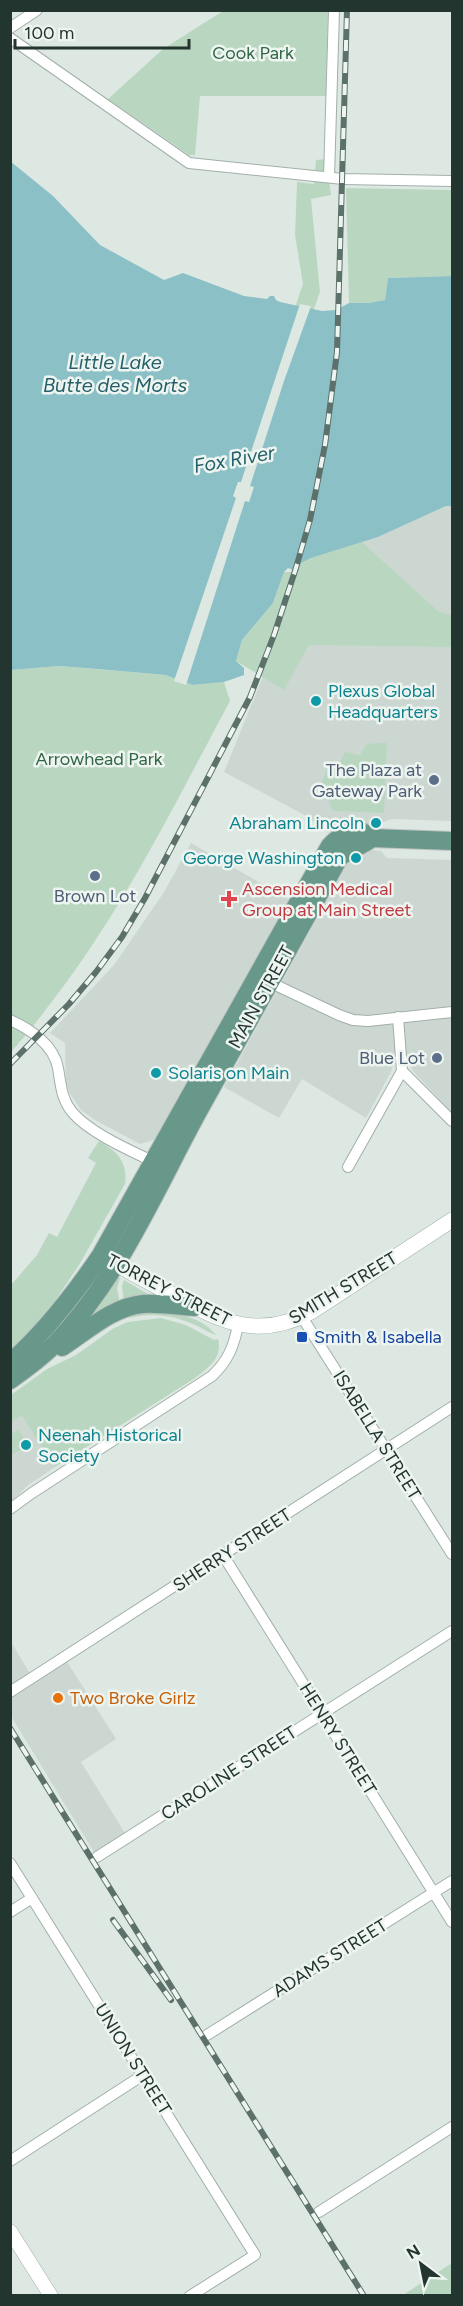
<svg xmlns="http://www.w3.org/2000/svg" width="463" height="2306" viewBox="0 0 463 2306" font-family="Figtree,sans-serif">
  <rect width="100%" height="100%" fill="#dee8e3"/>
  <!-- built -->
  <g fill="#cdd7d2">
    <polygon points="446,506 452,506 452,821 393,819 388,820 376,826 356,820 346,823 328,833 308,817 224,772 311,558 378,537"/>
    <polygon points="191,843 290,900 157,1139 140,1144 95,1120 81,1110 69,1092 66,1083 65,1043 50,1033 114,965 164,892"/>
    <polygon points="363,849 381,851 387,858 452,860 452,1113 412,1070 408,1056 395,1055 391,1072 366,1118 302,1079 279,1118 224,1087 351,857"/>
    <polygon points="22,1416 55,1467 27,1486 11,1502 11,1422"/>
    <polygon points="11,1642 32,1677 64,1657 116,1739 81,1762 128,1838 97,1857 11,1716"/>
  </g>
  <!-- green -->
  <g fill="#b9d7c0">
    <polygon points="223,11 328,11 326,96 200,96 195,155 189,155 108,99 163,49"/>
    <path d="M326 159 331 195 311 199 320 292 182 680 193 685 224 682 230 701C178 798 130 896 65 984 48 1007 30 1031 11 1052V670L59 666 167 675 303 284 295 235 297 182 314 184 316 160Z"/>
    <polygon points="346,188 452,190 452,276 388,278 385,300 369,303 349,303"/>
    <polygon points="362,542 439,612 452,615 452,647 309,645 284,690 236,661 242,640 273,603 284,572 297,572 301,563 311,558"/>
    <polygon points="379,743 387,743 384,813 333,811 321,784 329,764 334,762 339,764 345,752 360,755 367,744"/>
    <path d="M99 1141C117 1151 128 1162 125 1184L79 1265 39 1325 11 1353V1285L37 1255 49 1233 57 1237 96 1163 88 1158Z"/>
    <polygon points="117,1278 120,1278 117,1288 120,1304 86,1320"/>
    <polygon points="124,1280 153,1297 124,1302 122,1286"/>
    <path d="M142 1310C168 1313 199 1313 216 1335 209 1333 202 1328 195 1325 173 1315 152 1312 129 1318L128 1313Z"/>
    <path d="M161 1318 186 1325 214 1340 218 1339C223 1358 209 1367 195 1378L55 1467 22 1416 11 1422V1395L47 1369 76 1355 114 1328 128 1322Z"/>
    <polygon points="19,1430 28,1446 11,1455 11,1434"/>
    <polygon points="452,2263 452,2295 403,2295"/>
  </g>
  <!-- water -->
  <polygon fill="#8cc0c7" points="10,161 53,196 100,245 164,280 183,273 244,296 267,299 270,296 274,296 276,300 280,302 322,311 336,310 349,303 369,303 385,300 388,278 452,276 452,506 446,506 378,537 311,558 301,563 298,572 288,568 284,572 273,603 242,640 236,661 244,668 244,675 224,682 193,685 166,675 97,669 59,666 11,670"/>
  <!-- pier -->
  <polygon fill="#dee8e3" points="300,304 311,306 284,381 250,486 254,487 249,502 245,501 186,685 174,681 236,498 233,496 238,482 241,482"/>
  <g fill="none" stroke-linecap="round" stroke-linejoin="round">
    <!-- minor casing -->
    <g stroke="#a2afa9" stroke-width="12">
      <g id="minor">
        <polyline points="10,28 37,10"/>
        <polyline points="10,38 189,163 343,179 452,181"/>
        <polyline points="329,177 334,10"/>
        <polyline points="267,981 339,1015 353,1020 368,1021 452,1012"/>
        <polyline points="398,1017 402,1071 452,1121"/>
        <path d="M10 1020C30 1029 54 1045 58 1068 61 1085 61 1098 72 1112 91 1134 130 1150 156 1163"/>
        <polyline points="348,1167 402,1071"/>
        <polyline points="302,1317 452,1554"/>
        <path d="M10 1509 32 1493 212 1376C228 1361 234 1346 238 1325"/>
        <polyline points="223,1555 452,1922"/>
        <polyline points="10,1692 452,1407"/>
        <polyline points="97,1857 452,1631"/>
        <polyline points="10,1863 255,2255 190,2296"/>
        <polyline points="10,1912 32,1898"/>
        <polyline points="207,2035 452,1881"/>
        <polyline points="10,2161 143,2075"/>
        <polyline points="319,2212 452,2127"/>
      </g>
    </g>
    <!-- tertiary casing -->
    <g stroke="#a2afa9" stroke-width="15">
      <polyline id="tertiary" points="10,2231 51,2296"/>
    </g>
    <!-- secondary casing -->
    <g stroke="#9fb2aa" stroke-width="16">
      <path id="secondary" d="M106 1258C127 1271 149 1282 171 1294 220 1321 257 1341 311 1312L452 1220"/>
    </g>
    <!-- primary casing -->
    <g stroke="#bdc2c1" stroke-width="20">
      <g id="primary">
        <polyline points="372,838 452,841"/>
        <path d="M62 1347C87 1331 112 1307 143 1304 160 1303 178 1306 195 1307"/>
        <path d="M10 1363C46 1331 74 1295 101 1255L330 846C339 836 348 832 361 831L372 838"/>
        <path d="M10 1380C26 1369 42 1357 56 1343 120 1276 156 1188 200 1108 246 1024 293 942 339 858 349 848 361 847 372 838"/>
      </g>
    </g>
    <!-- minor -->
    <use href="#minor" stroke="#fff" stroke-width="10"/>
    <!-- tertiary -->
    <use href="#tertiary" stroke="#fff" stroke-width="14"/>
    <!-- secondary -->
    <use href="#secondary" stroke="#fff" stroke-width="15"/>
    <!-- primary -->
    <use href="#primary" stroke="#68988a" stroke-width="18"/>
    <!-- rail casing -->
    <g stroke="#5c716a" stroke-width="6">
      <g id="rail">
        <polyline points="10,1064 69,1004 96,972 122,937 145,898 250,697 274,635 295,571 310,520 325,445 337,352 347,10"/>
        <polyline points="10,1728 364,2296"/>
        <polyline points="113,1920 171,2000"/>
      </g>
    </g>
    <!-- rail -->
    <use href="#rail" stroke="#eef5f1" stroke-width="4" stroke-dasharray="11" stroke-linecap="butt"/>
  </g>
  <!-- markers -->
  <g fill="#0f9aa8" stroke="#eef5f1" stroke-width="2">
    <circle cx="316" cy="701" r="6"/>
    <circle cx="376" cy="823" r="6"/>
    <circle cx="356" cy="858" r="6"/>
    <circle cx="156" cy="1073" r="6"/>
    <circle cx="26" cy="1445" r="6"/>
  </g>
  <g fill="#5c6f8a" stroke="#eef5f1" stroke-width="2">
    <circle cx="434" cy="780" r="6"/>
    <circle cx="95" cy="876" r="6"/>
    <circle cx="437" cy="1058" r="6"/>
  </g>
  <path fill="#e0444e" stroke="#eef5f1" stroke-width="2" d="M226 890h6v6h6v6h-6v6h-6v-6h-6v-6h6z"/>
  <rect fill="#1a4fb4" stroke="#eef5f1" stroke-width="2" x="296" y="1331" width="12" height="12" rx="3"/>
  <circle fill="#e8710a" stroke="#eef5f1" stroke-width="2" cx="58" cy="1698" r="6"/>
  <g text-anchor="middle" stroke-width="5" stroke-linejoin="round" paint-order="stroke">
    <!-- park labels -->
    <g font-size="18" fill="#316744" stroke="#eef5f1">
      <text x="253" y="59">Cook Park</text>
      <text x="99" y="765">Arrowhead Park</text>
    </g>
    <!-- culture labels -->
    <g font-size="18" fill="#0d838f" stroke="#eef5f1" text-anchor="start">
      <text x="328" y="697">Plexus Global<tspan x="328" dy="21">Headquarters</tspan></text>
      <text x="364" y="829" text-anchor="end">Abraham Lincoln</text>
      <text x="344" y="864" text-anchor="end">George Washington</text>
      <text x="168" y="1079">Solaris on Main</text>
      <text x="38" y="1441">Neenah Historical<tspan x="38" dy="21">Society</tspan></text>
    </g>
    <!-- service labels -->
    <g font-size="18" fill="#4e5e75" stroke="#eef5f1" text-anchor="end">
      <text x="422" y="776">The Plaza at<tspan x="422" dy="21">Gateway Park</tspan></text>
      <text x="95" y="902" text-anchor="middle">Brown Lot</text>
      <text x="425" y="1064">Blue Lot</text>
    </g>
    <!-- health labels -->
    <g font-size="18" fill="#be3a42" stroke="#eef5f1" text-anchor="start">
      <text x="242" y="895">Ascension Medical<tspan x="242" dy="21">Group at Main Street</tspan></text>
    </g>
    <!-- street labels -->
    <g font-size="18" fill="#22352f" stroke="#eef5f1">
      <text transform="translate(261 997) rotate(-61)" y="6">MAIN STREET</text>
      <text transform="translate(343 1288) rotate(-31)" y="6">SMITH STREET</text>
      <text transform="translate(169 1290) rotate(27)" y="6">TORREY STREET</text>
      <text transform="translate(377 1435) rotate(58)" y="6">ISABELLA STREET</text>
      <text transform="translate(232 1550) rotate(-33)" y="6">SHERRY STREET</text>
      <text transform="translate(338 1739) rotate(58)" y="6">HENRY STREET</text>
      <text transform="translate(229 1773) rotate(-33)" y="6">CAROLINE STREET</text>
      <text transform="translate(330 1958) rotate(-32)" y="6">ADAMS STREET</text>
      <text transform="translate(133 2059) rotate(58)" y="6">UNION STREET</text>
    </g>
    <!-- transit labels -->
    <g font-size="18" fill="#164399" stroke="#eef5f1" text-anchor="start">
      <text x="314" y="1343">Smith &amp; Isabella</text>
    </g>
    <!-- food labels -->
    <g font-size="18" fill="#c56008" stroke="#eef5f1" text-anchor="start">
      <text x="70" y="1704">Two Broke Girlz</text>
    </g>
    <!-- water labels -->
    <g font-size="20" font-style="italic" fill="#246069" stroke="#eef5f1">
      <text x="115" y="369">Little Lake<tspan x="115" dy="23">Butte des Morts</tspan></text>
      <text transform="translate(234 459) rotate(-10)" y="7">Fox River</text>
    </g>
  </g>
  <!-- border -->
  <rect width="463" height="2306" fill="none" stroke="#22352f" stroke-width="24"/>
  <!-- north arrow -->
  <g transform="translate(421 2264) rotate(328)" stroke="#eef5f1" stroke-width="4.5" paint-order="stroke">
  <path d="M0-4.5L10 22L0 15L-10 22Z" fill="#22352f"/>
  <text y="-9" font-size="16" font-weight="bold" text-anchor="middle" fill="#22352f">N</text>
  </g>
  <!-- scale -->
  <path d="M15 39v9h174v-9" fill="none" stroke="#22352f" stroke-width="3"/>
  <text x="24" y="39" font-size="18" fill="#22352f" stroke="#eef5f1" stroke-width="4.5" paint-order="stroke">100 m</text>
</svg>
